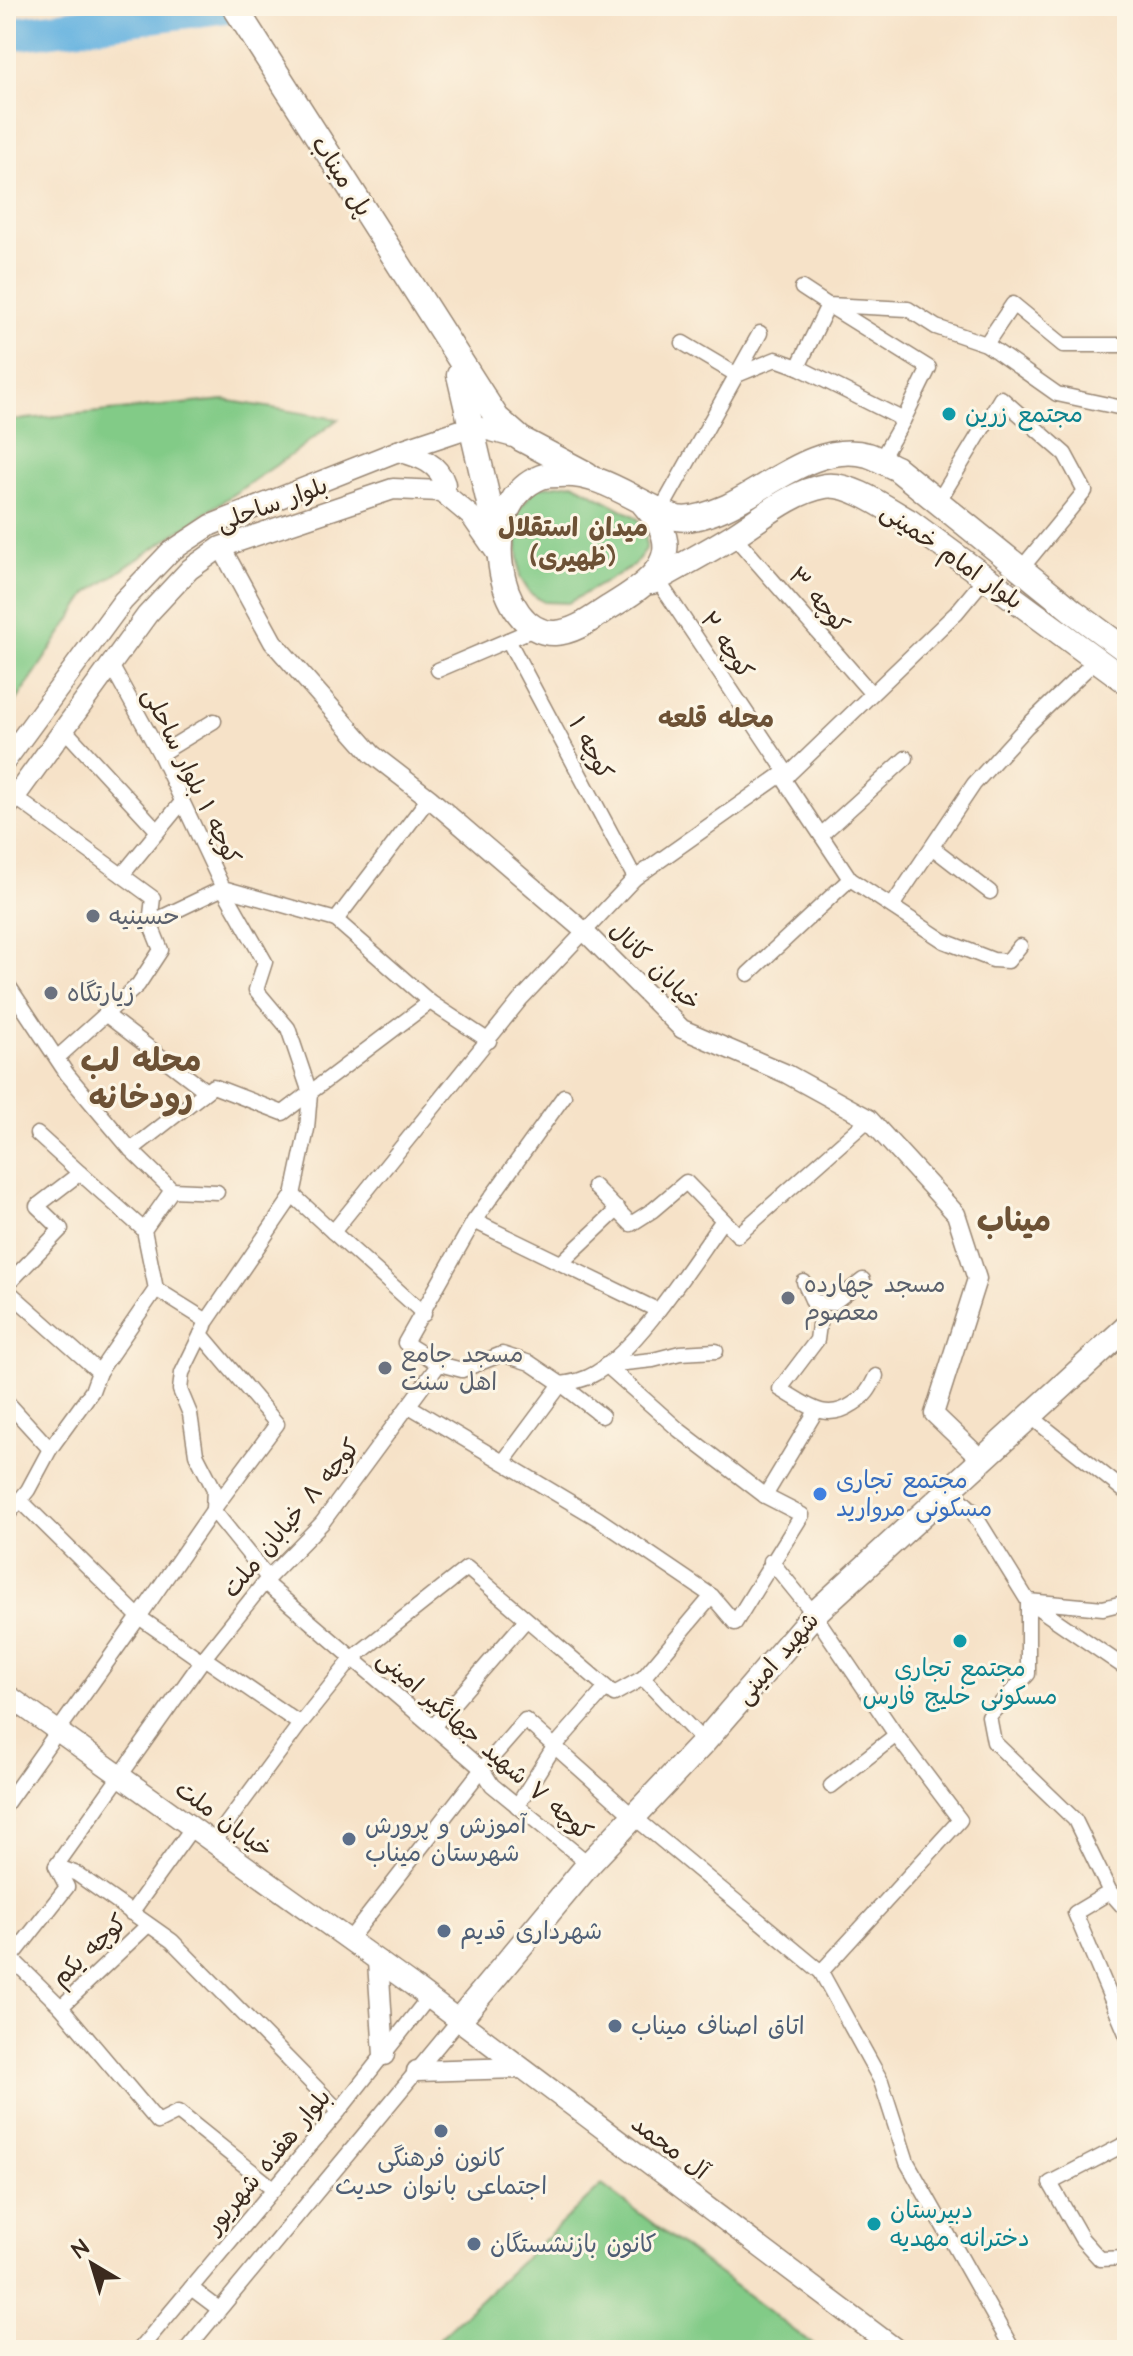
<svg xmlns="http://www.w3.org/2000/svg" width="1133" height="2356" viewBox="0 0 1133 2356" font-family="'Architects Daughter','Playpen Sans Arabic',sans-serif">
  <rect width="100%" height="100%" fill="#fcf5e5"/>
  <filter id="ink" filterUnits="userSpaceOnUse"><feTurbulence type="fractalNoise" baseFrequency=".0125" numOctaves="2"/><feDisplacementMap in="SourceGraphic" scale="16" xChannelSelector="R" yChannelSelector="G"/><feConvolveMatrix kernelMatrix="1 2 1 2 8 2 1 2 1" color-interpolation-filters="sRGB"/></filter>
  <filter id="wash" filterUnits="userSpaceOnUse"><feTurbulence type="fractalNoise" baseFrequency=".006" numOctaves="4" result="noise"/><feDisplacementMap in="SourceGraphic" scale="32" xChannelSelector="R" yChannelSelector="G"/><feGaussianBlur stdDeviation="1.8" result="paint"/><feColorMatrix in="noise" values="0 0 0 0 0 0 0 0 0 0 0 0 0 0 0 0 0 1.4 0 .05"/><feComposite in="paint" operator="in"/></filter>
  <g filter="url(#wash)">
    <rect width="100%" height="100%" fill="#f6e2c8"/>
    <!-- green -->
    <g fill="#82cb87" stroke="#5e7a52" stroke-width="2">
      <polygon points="224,400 338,419 291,455 88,593 6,717 6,421"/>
      <polygon points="573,483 636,517 642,524 646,533 646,549 633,566 568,603 544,602 530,593 520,577 516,520 518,511 536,488"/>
      <polygon points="602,2185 820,2350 427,2350"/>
    </g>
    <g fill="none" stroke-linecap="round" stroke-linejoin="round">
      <!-- river -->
      <polyline stroke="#66b3e0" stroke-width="34" points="6,35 229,6"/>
    </g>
  </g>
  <g filter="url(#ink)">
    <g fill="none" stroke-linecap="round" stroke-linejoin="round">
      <!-- minor casing -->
      <g stroke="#988673" stroke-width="17">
        <g id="minor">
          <polyline points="802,288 828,305 908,309 936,327 986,344 1057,394 1127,409"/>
          <polyline points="683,343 737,375 776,359 798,367 896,416 903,421 880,461"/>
          <polyline points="986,344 1013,304 1063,345 1127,345"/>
          <polyline points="798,367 828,305 929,368 903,421"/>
          <polyline points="938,502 1001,398 1065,454 1085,491 1021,569"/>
          <polyline points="661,510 760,333"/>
          <polyline points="734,536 871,693"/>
          <polyline points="657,579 788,775"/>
          <polyline points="508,640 635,878"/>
          <polyline points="111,665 160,754 223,888 336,920"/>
          <polyline points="438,670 536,628"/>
          <polyline points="64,729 157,830"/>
          <polyline points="160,754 214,721"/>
          <polyline points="781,775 850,879 944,941 993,960 1008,961 1020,946"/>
          <polyline points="788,775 956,613 985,578"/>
          <polyline points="15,797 153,898 150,923"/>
          <polyline points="429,798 336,920 430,1002 283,1113 213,1086 131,1150 172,1190 144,1230 156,1289 207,1321 293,1195 333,1232 520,1000 635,878 781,775 788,775"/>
          <polyline points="821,835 906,758"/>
          <polyline points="933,848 990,892"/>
          <polyline points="122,875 182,802"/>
          <polyline points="892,906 974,784 1026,727 1097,659"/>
          <polyline points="748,974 850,879"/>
          <polyline points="6,982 67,1074 131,1150"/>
          <polyline points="430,1002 489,1041"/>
          <polyline points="105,1014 206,1091"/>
          <polyline points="57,1058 138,985 161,950 150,923 223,888 265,962 256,990 288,1028 310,1093 307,1129 293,1195"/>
          <polyline points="37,1134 80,1173"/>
          <polyline points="594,1186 631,1224 653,1210 686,1182 738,1235 869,1119"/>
          <polyline points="172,1190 217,1192"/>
          <polyline points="474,1221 657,1310"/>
          <polyline points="333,1232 424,1314"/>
          <polyline points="561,1263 618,1209"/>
          <path d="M804 1282 820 1317 817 1340 780 1389C806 1404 825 1423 853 1404 866 1396 870 1389 876 1376"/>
          <polyline points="6,1286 61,1229 37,1206 80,1173 144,1230"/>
          <polyline points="6,1289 99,1372"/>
          <polyline points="813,1302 833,1303 863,1280"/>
          <polyline points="205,1326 182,1373 180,1390 190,1414 196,1454 214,1489 213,1509"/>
          <polyline points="201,1334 277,1424 213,1510"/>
          <polyline points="439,1364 462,1370 502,1354 530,1363 561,1384 503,1462"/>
          <polyline points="606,1365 679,1430 765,1496"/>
          <polyline points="606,1365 653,1360 680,1353 716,1351"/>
          <path d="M561 1384C573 1382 585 1380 596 1373 641 1345 691 1264 723 1220"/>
          <polyline points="561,1384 602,1416"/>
          <polyline points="7,1402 50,1449"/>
          <polyline points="409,1406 597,1518 712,1596 735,1623 802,1515 765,1496 816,1411"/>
          <polyline points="1029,1415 1127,1493"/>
          <polyline points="949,1488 971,1509 1028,1601 1028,1674 989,1716 994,1742 1075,1820 1110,1892 1075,1913 1127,2036"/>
          <polyline points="20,1500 139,1617 213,1510 268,1578"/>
          <polyline points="6,1517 28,1490 50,1449 92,1391 99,1372 156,1289"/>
          <polyline points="771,1561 814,1614 896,1735 960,1820 821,1972"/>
          <polyline points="265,1583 482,1769 492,1785 589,1864"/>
          <polyline points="1127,1602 1103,1608 1028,1601 1127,1669"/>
          <polyline points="204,1658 300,1724"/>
          <polyline points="643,1678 704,1742"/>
          <polyline points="433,1727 526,1620"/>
          <polyline points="831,1786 896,1735"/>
          <polyline points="6,1804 139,1617 202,1661"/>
          <polyline points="517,1806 554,1747 606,1688"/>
          <polyline points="213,1842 300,1724 353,1658 467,1568 614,1694 643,1678 712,1596"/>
          <polyline points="56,1866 77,1874 172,1941 339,2111"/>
          <polyline points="1110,1892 1127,1911"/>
          <polyline points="131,1913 192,1828"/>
          <polyline points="349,1940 482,1769 525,1720 634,1817 821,1972 881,2081 907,2162 1013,2350"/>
          <polyline points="6,1953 61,2007 158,2122 178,2112 274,2189"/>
          <polyline points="12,1957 67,1887 56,1866 204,1658 268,1578 322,1523 439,1364 405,1343 474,1221 564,1096"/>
          <polyline points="61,2007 147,1926"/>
          <polyline points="1127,2143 1050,2183 1082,2239 1100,2259 1127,2258"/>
          <polyline points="191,2288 219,2309"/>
          <polyline points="139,2350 339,2111 428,1998"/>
          <polyline points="186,2350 459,2020"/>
        </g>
      </g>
      <!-- tertiary casing -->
      <g stroke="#988673" stroke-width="21">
        <polyline id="tertiary" points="221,547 273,642 372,754 429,798 584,931 682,1029 787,1074 869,1119 956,1214 977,1279 934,1414 981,1459"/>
      </g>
      <!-- secondary casing -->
      <g stroke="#988673" stroke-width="23">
        <g id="secondary">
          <path d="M398 451C419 457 438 462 445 484L441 491"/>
          <polyline points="6,760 123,601 170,552 211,525 398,451 473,426 521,439"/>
          <polyline points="6,809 147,615 190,569 221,547 393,489 441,491 471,516 498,555"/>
          <polyline points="6,1694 412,1985 897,2350"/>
          <polyline points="378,1961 384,2055"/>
          <polyline points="417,2071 521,2068"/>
        </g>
      </g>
      <!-- primary casing -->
      <g stroke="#988673" stroke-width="27">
        <g id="primary">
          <polyline points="234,6 497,418 521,439 587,474"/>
          <polyline points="459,375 496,533"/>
          <path d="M642 502C648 510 656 517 660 526 681 566 636 591 608 608 591 619 575 632 555 633 497 635 473 504 541 477 546 475 553 475 559 475 595 472 623 493 655 508 662 511 670 516 677 518 692 521 710 514 724 508 767 489 817 441 868 455 877 458 887 464 896 468L1074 612 1127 651"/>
          <path d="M652 582C679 567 707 552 733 536 762 518 791 492 825 486 850 482 889 510 910 522L1127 682"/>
          <polyline points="459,2020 589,1864 704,1742 814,1614 1127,1327"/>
        </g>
      </g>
      <!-- minor -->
      <use href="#minor" stroke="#fff" stroke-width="14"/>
      <!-- tertiary -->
      <use href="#tertiary" stroke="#fff" stroke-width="18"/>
      <!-- secondary -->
      <use href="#secondary" stroke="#fff" stroke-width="20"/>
      <!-- primary -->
      <use href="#primary" stroke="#fff" stroke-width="24"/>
    </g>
  </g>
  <!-- markers -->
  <g fill="#0f9aa8" stroke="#fcf5e5" stroke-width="3">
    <circle cx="949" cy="414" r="8"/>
    <circle cx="960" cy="1641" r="8"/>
    <circle cx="874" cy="2224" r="8"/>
  </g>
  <g fill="#6b7280" stroke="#fcf5e5" stroke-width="3">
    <circle cx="93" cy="916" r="8"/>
    <circle cx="51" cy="993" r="8"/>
    <circle cx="788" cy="1298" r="8"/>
    <circle cx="385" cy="1368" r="8"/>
  </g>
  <circle fill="#3f7fe0" stroke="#fcf5e5" stroke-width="3" cx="820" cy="1494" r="8"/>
  <g fill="#5c6f8a" stroke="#fcf5e5" stroke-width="3">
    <circle cx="349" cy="1839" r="8"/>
    <circle cx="444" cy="1931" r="8"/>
    <circle cx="615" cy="2026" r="8"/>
    <circle cx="441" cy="2131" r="8"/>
    <circle cx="474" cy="2244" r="8"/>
  </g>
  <g text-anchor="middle" stroke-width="6" stroke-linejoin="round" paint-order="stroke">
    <!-- street labels -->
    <g font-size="24" fill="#3b2a1e" stroke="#fcf5e5">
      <text transform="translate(342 176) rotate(57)" y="8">پل میناب</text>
      <text transform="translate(272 504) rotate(-20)" y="8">بلوار ساحلی</text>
      <text transform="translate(952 556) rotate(35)" y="8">بلوار امام خمینی</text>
      <text transform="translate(819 600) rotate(49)" y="8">کوچه ۳</text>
      <text transform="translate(727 645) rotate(56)" y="8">کوچه ۲</text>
      <text transform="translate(591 748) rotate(62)" y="8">کوچه ۱</text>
      <text transform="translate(192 776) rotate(64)" y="8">کوچه ۱ بلوار ساحلی</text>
      <text transform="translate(655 966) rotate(44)" y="8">خیابان کانال</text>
      <text transform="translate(291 1518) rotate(-50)" y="8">کوچه ۸ خیابان ملت</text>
      <text transform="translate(777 1658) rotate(-49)" y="8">شهید امینی</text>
      <text transform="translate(485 1745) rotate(41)" y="8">کوچه ۷ شهید جهانگیر امینی</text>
      <text transform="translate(224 1819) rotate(36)" y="8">خیابان ملت</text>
      <text transform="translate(89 1950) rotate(-43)" y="8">کوچه یکم</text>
      <text transform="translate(670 2147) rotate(37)" y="8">آل محمد</text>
      <text transform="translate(268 2161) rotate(-50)" y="8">بلوار هفده شهریور</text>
    </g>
    <!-- culture labels -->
    <g font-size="24" fill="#0d838f" stroke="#fcf5e5" text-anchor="start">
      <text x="965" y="422">مجتمع زرین</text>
      <text x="960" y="1676" text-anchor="middle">مجتمع تجاری<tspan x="960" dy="28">مسکونی خلیج فارس</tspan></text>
      <text x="890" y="2218">دبیرستان<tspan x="890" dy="28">دخترانه مهدیه</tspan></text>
    </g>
    <!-- worship labels -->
    <g font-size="24" fill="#5b616d" stroke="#fcf5e5" text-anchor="start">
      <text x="109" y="924">حسینیه</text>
      <text x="67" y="1001">زیارتگاه</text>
      <text x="804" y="1292">مسجد چهارده<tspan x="804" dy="28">معصوم</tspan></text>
      <text x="401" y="1362">مسجد جامع<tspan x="401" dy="28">اهل سنت</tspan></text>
    </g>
    <!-- shop labels -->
    <g font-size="24" fill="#366cbe" stroke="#fcf5e5" text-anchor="start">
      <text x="836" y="1488">مجتمع تجاری<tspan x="836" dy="28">مسکونی مروارید</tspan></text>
    </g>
    <!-- service labels -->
    <g font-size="24" fill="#4e5e75" stroke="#fcf5e5" text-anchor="start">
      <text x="365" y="1833">آموزش و پرورش<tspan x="365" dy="28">شهرستان میناب</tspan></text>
      <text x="460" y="1939">شهرداری قدیم</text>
      <text x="631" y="2034">اتاق اصناف میناب</text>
      <text x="441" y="2166" text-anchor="middle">کانون فرهنگی<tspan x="441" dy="28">اجتماعی بانوان حدیث</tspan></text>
      <text x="490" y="2252">کانون بازنشستگان</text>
    </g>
    <!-- neighbourhood labels -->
    <g font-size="26" font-weight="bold" fill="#6d5236" stroke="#fcf5e5">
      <text x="573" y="536">میدان استقلال<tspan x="573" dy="30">(ظهیری)</tspan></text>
      <text x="716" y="727">محله قلعه</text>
    </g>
    <!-- district labels -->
    <g font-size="32" font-weight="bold" fill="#6d5236" stroke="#fcf5e5">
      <text x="141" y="1071">محله لب<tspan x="141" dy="37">رودخانه</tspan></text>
      <text x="1014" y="1231">میناب</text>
    </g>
  </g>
  <!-- margin -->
  <rect width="1133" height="2356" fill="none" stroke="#fcf5e5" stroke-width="32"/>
  <!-- north arrow -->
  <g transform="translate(92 2264) rotate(322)" stroke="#fcf5e5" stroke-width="6" paint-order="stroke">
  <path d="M0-6L14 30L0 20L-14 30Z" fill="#3b2a1e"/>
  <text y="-12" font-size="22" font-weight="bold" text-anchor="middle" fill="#3b2a1e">N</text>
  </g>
</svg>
